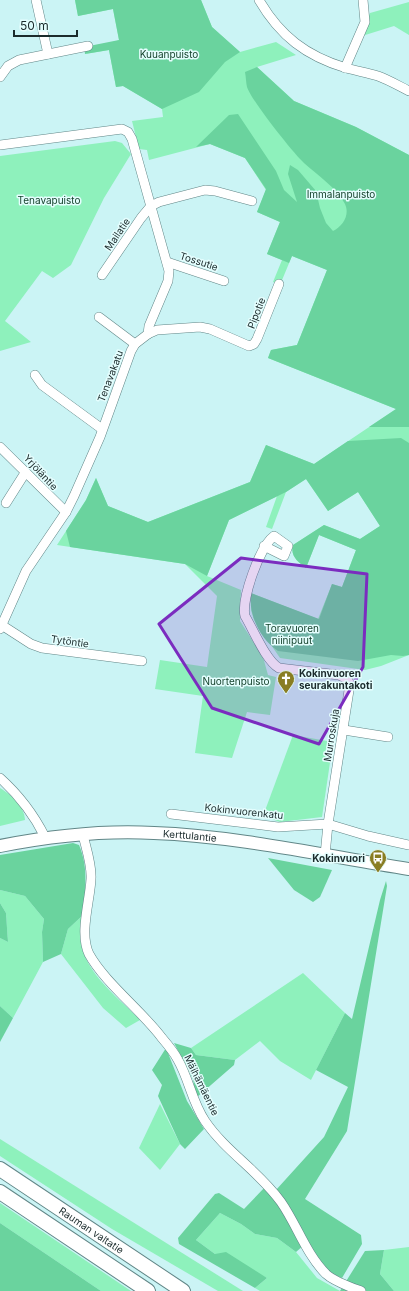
<svg xmlns="http://www.w3.org/2000/svg" width="409" height="1291" viewBox="0 0 409 1291" font-family="Inter,sans-serif">
  <rect width="100%" height="100%" fill="#cbf4f5"/>
  <!-- green -->
  <g fill="#8ef1bc">
    <path d="M75 0H201L212 27 240 52 276 42 296 55 257 67 294 101 356 127 409 155V655L381 666 365 670 280 658 254 620 251 610V593L318 619 332 584 342 587 356 550 319 535 306 568C298 562 290 556 293 545L324 525 360 539 380 526 358 492 328 511 306 479 286 492 272 529 266 527 277 496 229 520 207 576 241 590 240 621 263 657 268 675 276 677 270 715 247 712 232 758 195 753 203 696 155 689 160 660 207 667 217 596 185 564 57 545 86 500 96 478 108 506 148 522 250 482 266 445 314 464 396 409 268 358 271 350 297 345 327 270 292 256 280 285 273 282 282 260 267 254 280 222 257 212 266 190 245 158 210 144 149 160 147 150 139 149 132 121 163 117 162 109 123 86 116 87 109 50 85 54 119 40 113 9 78 16Z"/>
    <polygon points="409,2 409,35 394,26 362,36 370,13"/>
    <polygon points="115,141 122,143 131,154 104,198 71,265 53,278 42,271 5,321 31,342 0,351 0,156"/>
    <polygon points="293,735 333,742 322,817 280,822 263,816"/>
    <path d="M0 788C11 795 24 805 25 820L0 826Z"/>
    <polygon points="0,890 25,896 44,919 42,932 43,962 13,1018 0,1006 0,938 8,942 6,913 0,903"/>
    <path d="M83 915C82 921 80 927 80 933 80 970 117 996 140 1020L126 1028 103 1008 61 954 68 929Z"/>
    <polygon points="303,973 345,1013 311,1080 280,1061 260,1041 235,1060 196,1055 191,1048"/>
    <polygon points="160,1104 180,1144 160,1170 139,1148"/>
    <polygon points="0,1139 243,1291 218,1291 112,1229 0,1156"/>
    <polygon points="0,1203 131,1291 101,1291 0,1223"/>
    <polygon points="220,1213 241,1224 255,1234 277,1238 296,1252 317,1278 340,1291 260,1291 255,1288 267,1278 215,1254 196,1240"/>
    <polygon points="409,1247 409,1291 394,1291 380,1274 384,1250"/>
  </g>
  <!-- forest -->
  <g fill="#6ad39e">
    <polygon points="75,0 201,0 212,27 240,52 225,62 199,92 162,109 123,86 116,87 109,50 85,54 84,47 119,40 113,9 78,16"/>
    <path d="M257 67 294 101 356 127 409 155V427H369L396 409 268 358 271 350 297 345 327 270 292 256 289 263 267 254 280 222 257 212 266 189 245 158 210 144 196 147 229 115 238 114 276 171 284 190 297 202 288 174 290 165 298 170 316 191 320 208 326 223 333 231C343 226 350 215 345 204 336 187 317 175 304 163 293 153 251 100 247 87 246 83 246 77 245 72Z"/>
    <path d="M401 438 409 443V655L403 656 391 655 358 661 278 651C260 639 248 614 251 593L319 619 332 584 342 587 356 550 319 535 306 568C298 562 290 556 293 545L324 525 360 539 380 526 358 492 328 511 306 479 286 492 229 520 207 576 185 564 70 547 66 531 86 500 96 478 108 506 148 522 250 482 266 445 314 464 348 441Z"/>
    <path d="M73 843 79 845C89 868 85 891 83 915L68 929 61 954 43 962 42 932 44 919 25 896 0 890V855Z"/>
    <polygon points="268,858 332,870 320,897 313,902 294,890"/>
    <polygon points="386,881 387,886 347,1131 305,1199 361,1235 362,1244 342,1278 328,1272 316,1256 276,1190 324,1137 348,1087 316,1070 345,1013 352,1019 380,900"/>
    <polygon points="0,903 6,913 8,942 0,938"/>
    <polygon points="0,1006 13,1018 0,1042"/>
    <polygon points="174,1043 191,1048 196,1055 235,1060 234,1065 196,1098 193,1079"/>
    <polygon points="166,1048 187,1101 204,1129 185,1149 180,1144 158,1096 162,1085 152,1070"/>
    <polygon points="265,1187 278,1204 304,1245 296,1252 277,1238 255,1234 241,1224 220,1213 196,1240 215,1254 226,1252 267,1278 255,1288 179,1244 178,1238 215,1194 219,1193 244,1209"/>
    <polygon points="0,1223 101,1291 0,1291"/>
    <polygon points="384,1250 380,1274 394,1291 340,1291 365,1251"/>
  </g>
  <g fill="none" stroke-linecap="round" stroke-linejoin="round">
    <!-- minor casing -->
    <g stroke="#618687" stroke-width="10">
      <g id="minor">
        <polyline points="36,0 48,54"/>
        <path d="M259 0C280 36 306 56 346 68 357 71 368 73 378 76 389 80 399 86 409 91"/>
        <polyline points="345,68 365,22 363,0"/>
        <polyline points="0,77 8,66 19,60 88,46"/>
        <polyline points="0,145 122,129 128,132 132,139 169,271 168,281 149,326 148,334 135,344 131,351 100,437 74,496 66,512 26,571 0,629"/>
        <polyline points="167,262 224,281"/>
        <polyline points="102,275 141,218 151,206 159,202 205,190 215,191 252,201"/>
        <polyline points="99,317 135,344"/>
        <polyline points="148,334 157,330 200,327 210,329 249,346 254,344 257,339 279,284"/>
        <polyline points="35,375 42,385 102,429"/>
        <polyline points="0,447 66,512"/>
        <polyline points="6,503 25,473"/>
        <path d="M264 546 284 556 288 546 274 536C260 546 241 599 245 616 253 629 266 661 279 668L339 675 347 679 350 684 328 824 325 855"/>
        <polyline points="0,624 31,644 42,648 142,661"/>
        <polyline points="344,730 388,737"/>
        <path d="M0 778C20 796 33 813 45 837"/>
        <polyline points="171,814 278,827 328,824 368,836 409,845"/>
        <path d="M83 835C86 848 92 865 91 879 90 901 79 933 89 954 105 983 142 1011 162 1038 168 1045 174 1052 178 1060 189 1079 192 1102 205 1121 226 1152 259 1171 281 1202 297 1225 306 1254 326 1274 335 1282 350 1287 361 1291"/>
      </g>
    </g>
    <!-- major casing -->
    <g stroke="#618687" stroke-width="14">
      <g id="major">
        <path id="s1" d="M0 846C51 836 102 830 154 833 237 836 326 856 409 869"/>
      </g>
    </g>
    <!-- highway casing -->
    <g stroke="#618687" stroke-width="16">
      <g id="highway">
        <path id="s2" d="M0 1169 183 1291"/>
        <polyline points="0,1192 148,1291"/>
      </g>
    </g>
    <!-- minor -->
    <use href="#minor" stroke="#fff" stroke-width="9"/>
    <!-- major -->
    <use href="#major" stroke="#fff" stroke-width="12"/>
    <!-- highway -->
    <use href="#highway" stroke="#fff" stroke-width="14"/>
  </g>
  <!-- marked area -->
  <path fill="#7b2cbf" fill-opacity="0.2" stroke="#7b2cbf" stroke-width="3" stroke-linejoin="round" d="M241 558 367 574 363 667 319 744 212 708 159 624Z"/>
  <!-- icons -->
  <defs>
    <g id="church-pin" transform="scale(0.9)"><path d="M0 17L-7.5 6A9.5 9.5 0 1 1 7.5 6Z" fill="#897d23" stroke="#e5fefe"/><path d="M-1.2-6h2.4v3.5h3.3v2.4h-3.3V6h-2.4V-.1h-3.3v-2.4h3.3Z" fill="#fff"/></g>
    <g id="bus-pin" transform="scale(0.9)"><path d="M0 17L-7.5 6A9.5 9.5 0 1 1 7.5 6Z" fill="#897d23" stroke="#e5fefe"/><path d="M-5-6H5V4H4V6H2V4H-2V6H-4V4H-5ZM-3.5-4V0h7V-4ZM-3.5 1.2v1.5H-2V1.2ZM2 1.2v1.5H3.5V1.2Z" fill="#fff"/></g>
  </defs>
  <g fill-rule="evenodd">
    <use href="#church-pin" x="286" y="679"/>
    <use href="#bus-pin" x="378" y="858"/>
  </g>
  <g text-anchor="middle" stroke-width="3" stroke-linejoin="round" paint-order="stroke">
    <!-- park labels -->
    <g font-size="10" fill="#16432d" stroke="#e5fefe">
      <text x="169" y="58">Kuuanpuisto</text>
      <text x="341" y="198">Immalanpuisto</text>
      <text x="49" y="204">Tenavapuisto</text>
      <text x="292" y="632">Toravuoren<tspan x="292" dy="12">niinipuut</tspan></text>
      <text x="236" y="685">Nuortenpuisto</text>
    </g>
    <!-- street labels -->
    <g font-size="10" fill="#1b2b2c" stroke="#e5fefe">
      <text transform="translate(117 234) rotate(-56)" y="4">Mailatie</text>
      <text transform="translate(199 261) rotate(18)" y="4">Tossutie</text>
      <text transform="translate(256 313) rotate(-69)" y="4">Pipotie</text>
      <text transform="translate(110 376) rotate(-69)" y="4">Tenavakatu</text>
      <text transform="translate(41 472) rotate(47)" y="4">Yrjöläntie</text>
      <text transform="translate(70 641) rotate(8)" y="4">Tytöntie</text>
      <text transform="translate(331 735) rotate(-81)" y="4">Murroskuja</text>
      <text transform="translate(244 811) rotate(6)" y="4">Kokinvuorenkatu</text>
      <text dy="4" stroke="none"><textPath href="#s1" startOffset="191">Kerttulantie</textPath></text>
      <text transform="translate(202 1085) rotate(64)" y="4">Mäihämäentie</text>
      <text dy="4" stroke="none"><textPath href="#s2" startOffset="110">Rauman valtatie</textPath></text>
    </g>
    <!-- poi labels -->
    <g font-size="10" font-weight="bold" fill="#1b2b2c" stroke="#e5fefe" text-anchor="start">
      <text x="299" y="677">Kokinvuoren<tspan x="299" dy="12">seurakuntakoti</tspan></text>
      <text x="365" y="862" text-anchor="end">Kokinvuori</text>
    </g>
  </g>
  <!-- scale -->
  <path d="M14 30v6h63v-6" fill="none" stroke="#1b2b2c" stroke-width="2"/>
  <text x="20" y="30" font-size="12" fill="#1b2b2c" stroke="#e5fefe" stroke-width="3" paint-order="stroke">50 m</text>
</svg>
